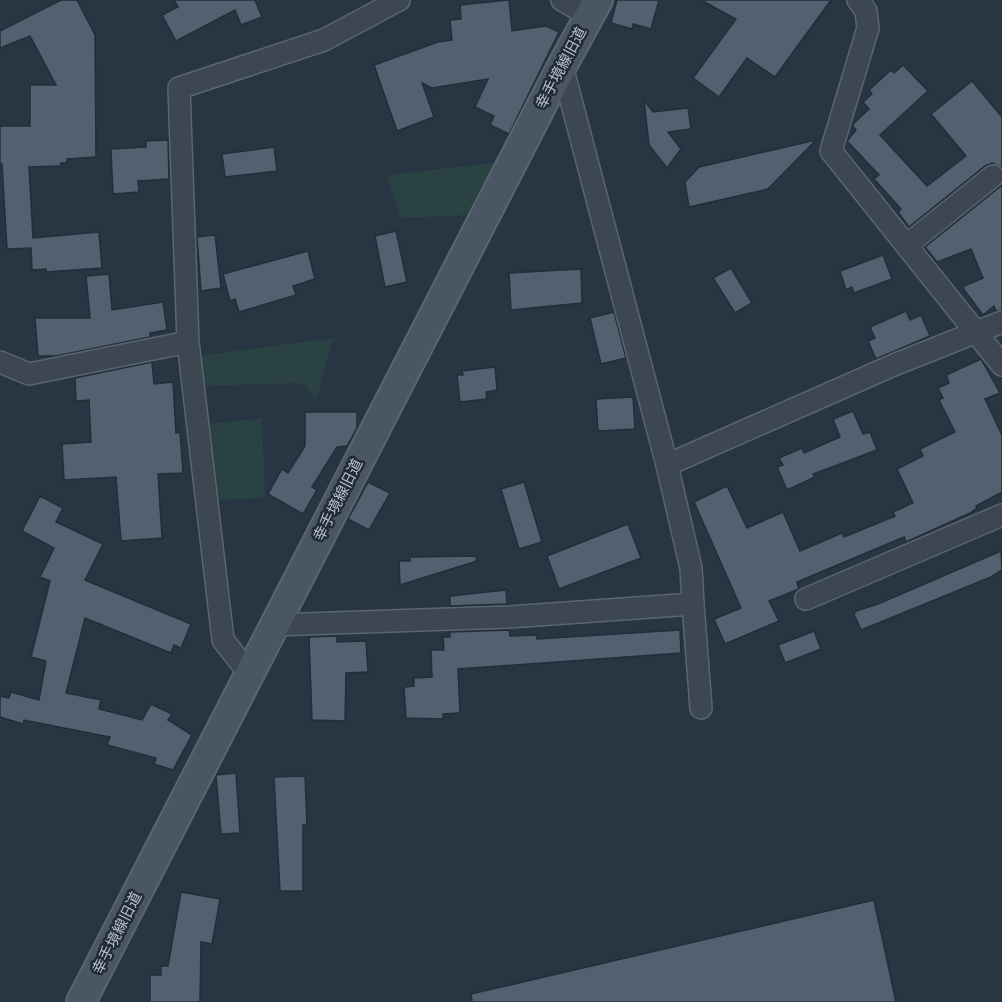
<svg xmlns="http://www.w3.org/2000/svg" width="1002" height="1002" viewBox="0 0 1002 1002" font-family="Roboto,'Noto Sans JP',sans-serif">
  <rect width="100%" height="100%" fill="#283542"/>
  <!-- green -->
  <g fill="#2a4243">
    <polygon points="500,162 471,215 400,218 387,175"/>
    <polygon points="333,338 316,402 306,386 299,383 201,386 198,356"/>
    <polygon points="262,418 265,498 215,500 208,424"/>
  </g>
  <!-- building -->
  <g fill="#53606f" stroke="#232e39" stroke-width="1.5">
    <polygon points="61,0 77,0 95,35 96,157 67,159 67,163 61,163 60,166 29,167 33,238 99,232 102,268 46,272 46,269 32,270 31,248 7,249 2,164 0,164 0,126 30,126 30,85 56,85 30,36 0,48 0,31"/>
    <polygon points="174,0 255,0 262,17 241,25 235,10 176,41 162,15 178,7"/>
    <polygon points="509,0 512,31 546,26 559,32 509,134 490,125 494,116 475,107 488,79 432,88 422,83 434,117 397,131 374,65 438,42 452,40 450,20 461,19 460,5"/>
    <polygon points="617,0 659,0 651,29 633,24 632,29 611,23"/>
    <polygon points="701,0 831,0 775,77 747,58 719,97 693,78 736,19"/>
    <polygon points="903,65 928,91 880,135 927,186 966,156 931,114 972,81 1002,117 1002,167 992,163 985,166 909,227 898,212 901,209 874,179 879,175 847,141 856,130 852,125 869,109 863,102 872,94 869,90 891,70 894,73"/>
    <polygon points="644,100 653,112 688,108 691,129 668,132 681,149 667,168 649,145"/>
    <polygon points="168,140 169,179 138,181 139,192 113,194 111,149 146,147 146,141"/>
    <polygon points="816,140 768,189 689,207 685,182 699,167"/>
    <polygon points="274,147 277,171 225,177 222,154"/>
    <polygon points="1002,185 1002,310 996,311 994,306 983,315 962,287 983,278 971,249 937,262 925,247"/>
    <polygon points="396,231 407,282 385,287 375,236"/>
    <polygon points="215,235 221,288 201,291 197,237"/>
    <polygon points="308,251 315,279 293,286 296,295 239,312 235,299 230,301 223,274"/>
    <polygon points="883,255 892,279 854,293 852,287 846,290 840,271"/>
    <polygon points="731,268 752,303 735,313 713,278"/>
    <polygon points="581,269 582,303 511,310 509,273"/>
    <polygon points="109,274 112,310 163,302 167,330 150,333 150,337 56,356 38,356 35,318 90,318 86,276"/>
    <polygon points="906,311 910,320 921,315 930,336 876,359 868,341 875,338 870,327"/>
    <polygon points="614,312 626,358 601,364 590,318"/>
    <polygon points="981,359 1000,393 985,399 1002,435 1002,492 976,506 977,508 970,513 906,542 904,537 797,582 799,589 769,601 779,621 725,644 714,619 741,608 694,502 727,486 747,528 783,512 800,551 842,533 844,537 895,516 893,512 913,503 897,469 923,456 920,449 955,432 939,400 943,398 938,388 949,383 946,375"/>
    <polygon points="152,362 154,384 173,382 176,433 180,432 183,473 158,474 162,538 121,541 116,477 64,480 62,444 91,442 89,400 76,401 75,378"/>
    <polygon points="495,367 497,390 486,392 487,399 460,402 457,375 463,375 462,371"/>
    <polygon points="633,397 635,429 598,431 596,399"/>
    <polygon points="853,411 863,434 870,432 877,450 813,474 815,477 787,490 777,467 783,465 779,458 802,448 804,453 840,437 833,419"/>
    <polygon points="305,412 357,412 357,428 347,446 337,447 312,487 317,490 303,514 268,494 282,469 288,473 305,446"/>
    <polygon points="368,482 390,493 369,530 348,519"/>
    <polygon points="524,482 542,542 519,549 501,489"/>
    <polygon points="40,496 63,508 56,522 103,544 85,580 191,624 181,648 174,645 171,653 85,618 66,693 101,700 99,709 142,720 151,704 172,714 168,720 192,735 173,770 154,764 156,758 107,745 110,737 24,720 23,724 0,717 0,696 9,698 11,692 39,700 46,661 31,657 50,581 40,577 54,548 22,531"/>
    <polygon points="628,524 641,558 559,589 547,556"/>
    <polygon points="1001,551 1002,570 991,577 861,630 854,614 856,611 878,604"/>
    <polygon points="476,556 477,561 400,585 399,561 410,561 410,557"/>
    <polygon points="506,590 507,604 450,606 450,596"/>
    <polygon points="509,630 510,636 536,635 537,639 680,630 681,653 458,669 460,713 443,714 443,719 406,718 404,687 414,686 414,678 432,677 431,650 444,650 443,637 450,637 450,632"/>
    <polygon points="814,631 821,649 785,663 778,645"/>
    <polygon points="337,636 337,642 366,641 368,672 346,673 345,721 312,720 309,637"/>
    <polygon points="236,773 240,833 221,834 216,775"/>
    <polygon points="305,776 307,825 303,825 303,891 280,891 274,777"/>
    <polygon points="181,892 220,899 212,944 201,942 200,1002 150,1002 150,975 161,975 161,966 168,966"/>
    <polygon points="874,900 896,1002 472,1002 471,994"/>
  </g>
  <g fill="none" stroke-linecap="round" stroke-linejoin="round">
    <!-- street casing -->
    <g stroke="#5a656f" stroke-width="24">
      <g id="street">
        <polyline points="562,0 589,16"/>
        <polyline points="858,0 866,11 868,28 831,151 1002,365"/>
        <polyline points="562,66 667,465"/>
        <polyline points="907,245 993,176"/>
        <polyline points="0,362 29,374 188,342"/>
        <polyline points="806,599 1002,515"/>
        <polyline points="693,604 701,708"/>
        <polyline points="274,625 509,617 693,604 691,568 667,465 896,364 1002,322"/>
        <polyline points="249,673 223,640 188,342 179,88 324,40 399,0"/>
      </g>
    </g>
    <!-- secondary casing -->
    <g stroke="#5a656f" stroke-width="32">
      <polyline id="secondary" points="81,1002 562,66 598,0"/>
    </g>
    <!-- street -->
    <use href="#street" stroke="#3c4752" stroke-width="21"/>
    <!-- secondary -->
    <use href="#secondary" stroke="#4a5664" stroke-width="28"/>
  </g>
  <g text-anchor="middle" stroke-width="5" stroke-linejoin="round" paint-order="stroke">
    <!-- street labels -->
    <g font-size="15" fill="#b9c2cb" stroke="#212c37">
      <text transform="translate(561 68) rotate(-62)" y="5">幸手境線旧道</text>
      <text transform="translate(338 500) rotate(-63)" y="5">幸手境線旧道</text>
      <text transform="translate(117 933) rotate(-63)" y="5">幸手境線旧道</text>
    </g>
  </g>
</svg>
